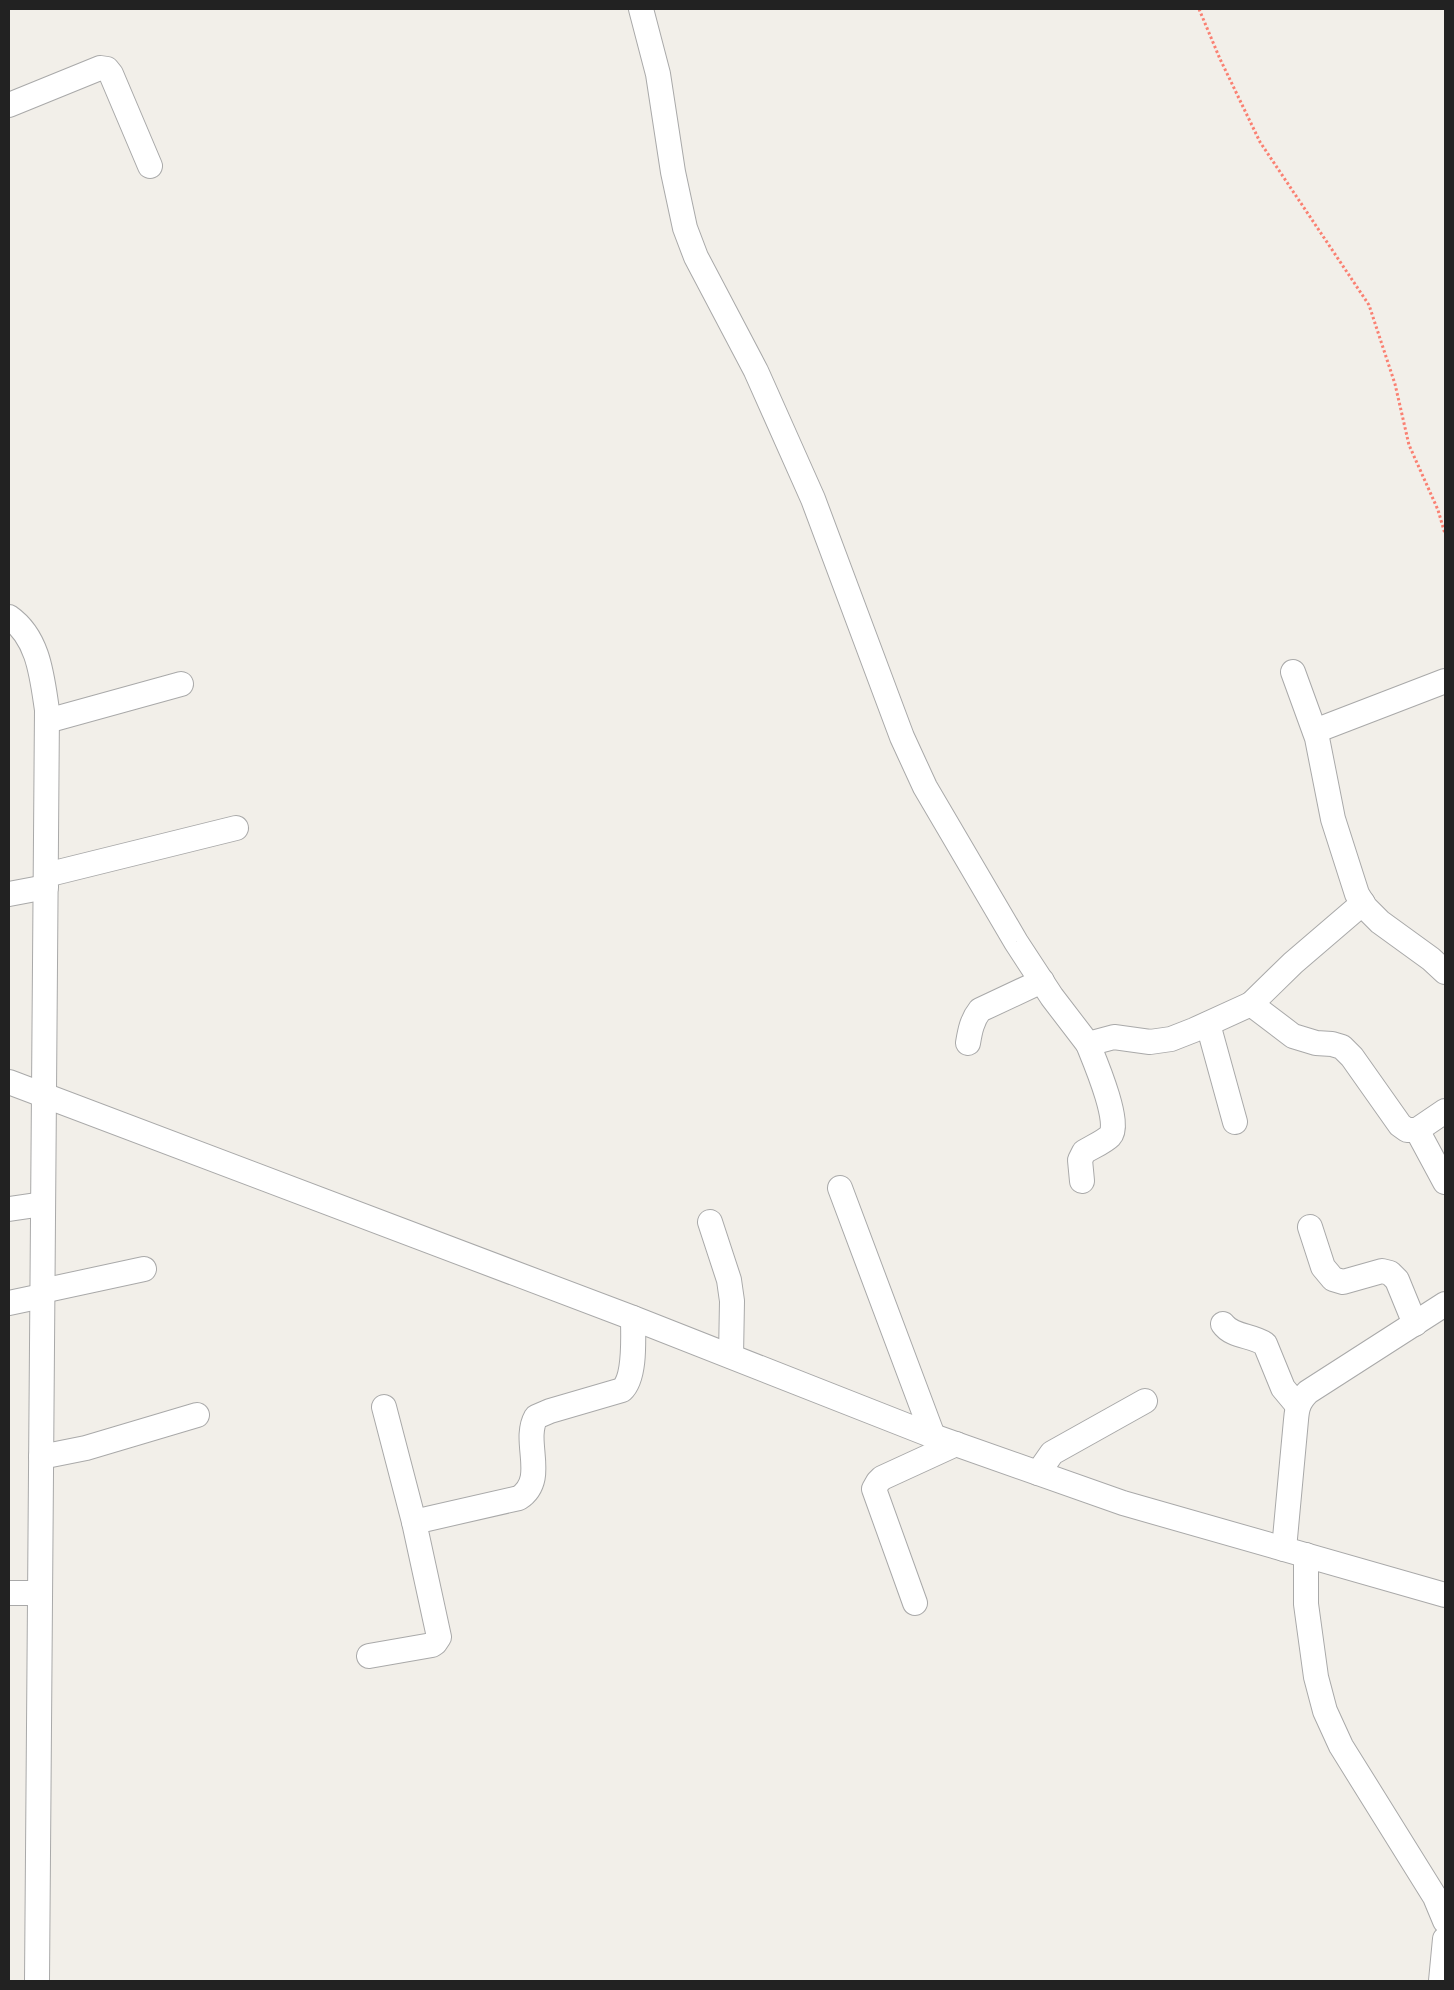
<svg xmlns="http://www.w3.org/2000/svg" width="1454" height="1990" viewBox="0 0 1454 1990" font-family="Karla,sans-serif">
  <rect width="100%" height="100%" fill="#f2efe9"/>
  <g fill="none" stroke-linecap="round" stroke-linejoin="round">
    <!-- minor casing -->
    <g stroke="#a9a9a9" stroke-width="26">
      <g id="minor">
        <polyline points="641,9 658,74 673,172 685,228 696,257 756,371 813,499 902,737 925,787 1016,942 1052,997 1088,1044 1114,1037 1150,1042 1171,1039 1194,1030 1251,1004 1293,1036 1316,1043 1332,1044 1342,1047 1352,1057 1400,1125 1407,1130 1417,1130 1445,1182"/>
        <polyline points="9,105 100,68 107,69 111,74 150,166"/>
        <path d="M9 617C39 638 42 677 47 710L37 1981"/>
        <polyline points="1293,672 1317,738 1333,819 1357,894 1365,907 1380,922 1431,959 1445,972"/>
        <polyline points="47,721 181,684"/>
        <polyline points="1315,731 1445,681"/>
        <polyline points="46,875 236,828"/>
        <polyline points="9,894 46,887"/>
        <polyline points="1251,1004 1293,963 1363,903"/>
        <polyline points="1208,1024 1235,1122"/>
        <path d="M968 1043C970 1031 972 1020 980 1010L1042 981"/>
        <polyline points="9,1082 633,1318 933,1436 1123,1503 1445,1595"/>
        <polyline points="1417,1130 1445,1111"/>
        <path d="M1082 1181 1080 1160 1084 1152C1092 1147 1104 1142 1110 1136 1122 1124 1094 1059 1088 1044"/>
        <polyline points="840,1188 933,1436"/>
        <polyline points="9,1209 43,1204"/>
        <polyline points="710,1222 729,1280 732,1301 731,1356"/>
        <polyline points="1310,1227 1323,1267 1333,1279 1343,1282 1382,1271 1390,1273 1397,1280 1415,1324"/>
        <polyline points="42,1291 144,1269"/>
        <polyline points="9,1303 42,1296"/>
        <path d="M1223 1324C1232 1337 1252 1335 1265 1344L1283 1388 1298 1406"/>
        <polyline points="384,1407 414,1522"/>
        <polyline points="41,1457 86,1448 197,1415"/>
        <polyline points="1038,1473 1052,1453 1145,1401"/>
        <path d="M1284 1549 1296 1420C1297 1407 1299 1401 1308 1392L1445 1304"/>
        <polyline points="1306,1555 1306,1604 1316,1677 1325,1711 1341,1746 1435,1897 1445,1921"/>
        <polyline points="9,1593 40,1593"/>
        <polyline points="915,1603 874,1489 878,1482 882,1478 956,1444"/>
        <path d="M369 1656 432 1645 435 1643 439 1637 414 1522 519 1498C548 1479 522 1442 536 1417L550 1411 622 1390C636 1377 633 1337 633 1318"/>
        <polyline points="1441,1981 1445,1939"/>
      </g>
    </g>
    <!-- path -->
    <polyline stroke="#fa8072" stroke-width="3" stroke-dasharray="2.5 2.5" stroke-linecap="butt" points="1199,9 1220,59 1260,142 1369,305 1395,384 1409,445 1438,510 1445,534"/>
    <!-- minor -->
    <use href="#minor" stroke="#fff" stroke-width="24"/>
  </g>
  <!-- border -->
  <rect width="1454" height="1990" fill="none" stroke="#222222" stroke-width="20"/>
</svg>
